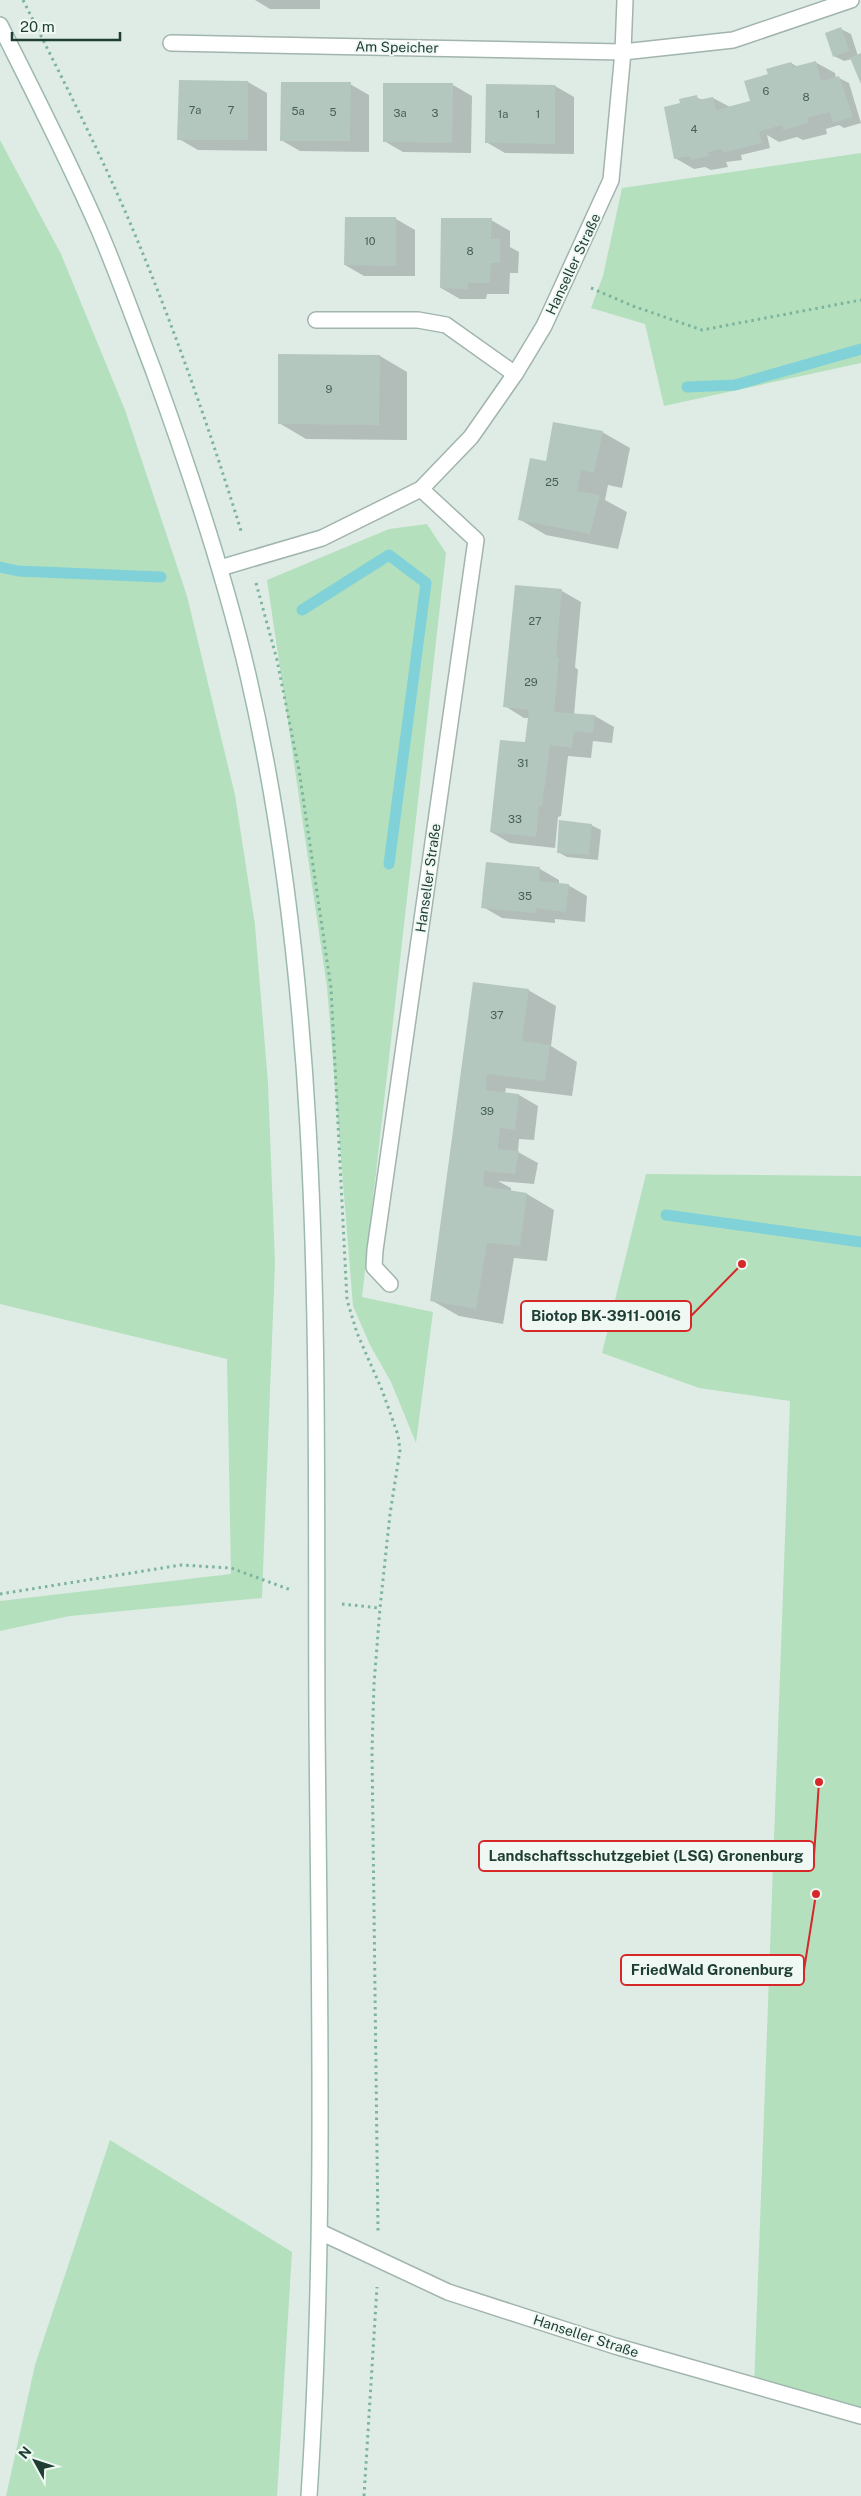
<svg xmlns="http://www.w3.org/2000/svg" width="861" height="2496" viewBox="0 0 861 2496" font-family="'Public Sans',sans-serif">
  <rect width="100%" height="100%" fill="#dfece6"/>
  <!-- green -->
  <g fill="#b5e0be">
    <polygon points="0,140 61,254 125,410 187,596 235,795 255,925 268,1083 275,1263 262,1598 70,1616 0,1631 0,1601 231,1574 227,1359 0,1304"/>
    <polygon points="861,153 861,363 664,406 645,324 591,308 603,276 622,188"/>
    <polygon points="427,524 446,553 362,1297 433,1312 416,1443 391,1382 370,1345 353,1306 327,987 267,580 389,529"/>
    <polygon points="646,1174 861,1176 861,2416 754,2387 790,1401 699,1388 602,1353"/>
    <polygon points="110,2140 292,2252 277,2496 6,2496 35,2365"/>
  </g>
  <!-- shadow -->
  <g fill="#0003">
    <polygon points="255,0 320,0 320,9 270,9"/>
    <polygon points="841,29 851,34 858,56 861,55 861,81 852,59 844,61 834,56"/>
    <polygon points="815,62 835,73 836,79 839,78 849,83 861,123 844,128 839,125 826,129 827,134 803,140 797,137 779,142 767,135 770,148 741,155 742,160 726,162 728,167 711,170 705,167 694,169 675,158 681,104 696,97 702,100 713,98 730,107 750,102 769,75 791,63 798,67"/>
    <polygon points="180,82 248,82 267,93 267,151 198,150 179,139"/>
    <polygon points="350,84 369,95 369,152 300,151 281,140"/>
    <polygon points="453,85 472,96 471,153 403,152 384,141"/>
    <polygon points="487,85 555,86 574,97 574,154 505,153 486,142"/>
    <polygon points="396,219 415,230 415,276 364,276 345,265"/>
    <polygon points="491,220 510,231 510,247 519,252 518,273 510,273 509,294 487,294 486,299 460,299 441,288"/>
    <polygon points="380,356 407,372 407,440 306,439 279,423"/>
    <polygon points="602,432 630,448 622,488 608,485 605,500 627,512 618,549 546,535 519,519 547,462"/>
    <polygon points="516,586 562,591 581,602 575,667 578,670 574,715 595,716 614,727 612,743 593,741 591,758 568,756 561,816 558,817 555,848 510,843 491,832 526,743 529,718 524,718 505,706"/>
    <polygon points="591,825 601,830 598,860 567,857 558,852"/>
    <polygon points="487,863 540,869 559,880 559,884 568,885 587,896 585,922 555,919 555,923 502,918 483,907"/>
    <polygon points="528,990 556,1006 551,1046 577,1062 572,1096 506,1088 505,1093 519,1095 538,1106 534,1140 519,1139 518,1152 538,1163 534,1184 498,1181 511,1188 511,1192 527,1194 554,1210 547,1261 514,1258 503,1324 459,1316 431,1300 464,1071"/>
  </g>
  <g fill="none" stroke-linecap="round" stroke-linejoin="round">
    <!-- stream -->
    <g stroke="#80d1d8" stroke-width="11">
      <polyline points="687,387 735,385 861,349"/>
      <polyline points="0,567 18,571 161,577"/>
      <polyline points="302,610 389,555 426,583 389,864"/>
      <polyline points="666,1215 861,1242"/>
    </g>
  </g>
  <!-- building -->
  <g fill="#b4c7be">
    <polygon points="841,27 849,51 833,57 825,33"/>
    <polygon points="861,53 861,84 850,58"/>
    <polygon points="816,61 821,81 839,76 853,117 833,123 830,112 807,118 809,123 783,130 782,125 759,132 762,143 723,153 722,149 708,152 709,156 691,160 690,156 674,159 664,107 680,103 679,99 697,95 698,100 713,97 716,110 750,101 744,81 768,74 766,69 791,62 793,67"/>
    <polygon points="179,80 248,81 248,140 177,140"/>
    <polygon points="281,82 351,82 350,141 280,141"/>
    <polygon points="383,83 453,83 452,143 383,142"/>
    <polygon points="486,84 555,85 555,144 485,143"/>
    <polygon points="345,217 396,217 396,266 344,265"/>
    <polygon points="441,218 492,218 491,239 500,239 500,263 491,263 490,283 468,283 467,289 440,288"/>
    <polygon points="278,354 380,355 379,425 278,424"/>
    <polygon points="553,422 603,431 594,473 581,470 577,491 600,495 590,534 518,520 530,458 546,461"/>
    <polygon points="515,585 562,589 556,657 559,658 554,712 595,715 593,733 574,731 572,748 550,745 542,806 539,806 536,837 490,832 500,740 525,742 529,710 503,707"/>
    <polygon points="559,820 592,824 589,855 557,853"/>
    <polygon points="486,862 540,867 539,881 569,884 566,912 536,908 536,913 481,908"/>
    <polygon points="473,982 529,989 522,1041 550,1045 545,1081 487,1074 486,1090 519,1094 515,1130 500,1128 498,1149 519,1151 515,1174 484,1171 483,1186 527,1193 520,1246 487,1243 476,1309 430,1301"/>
  </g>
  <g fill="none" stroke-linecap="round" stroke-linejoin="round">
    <!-- service casing -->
    <g stroke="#a1b4ad" stroke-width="18">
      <g id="service">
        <polyline points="623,52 733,40 851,0"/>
        <polyline points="320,2232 448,2292 615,2346 861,2416"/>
      </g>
    </g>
    <!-- minor casing -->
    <g stroke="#a1b4ad" stroke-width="18">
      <g id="minor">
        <polyline points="171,43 623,52"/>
        <polyline points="316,320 418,320 446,325 515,374"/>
        <polyline points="220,568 322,538 421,489 471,437 515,374 544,326 611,180 623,52 625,0"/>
        <polyline points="390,1284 374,1267 375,1250 476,540 421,489"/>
      </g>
    </g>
    <!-- secondary casing -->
    <g stroke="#9cb9ad" stroke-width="18">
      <path id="secondary" d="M0 25C34 93 69 161 99 230 119 277 136 325 154 372 190 471 224 572 248 675 327 1017 315 1374 317 1723 319 1981 326 2239 309 2496"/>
    </g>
    <!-- path -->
    <g stroke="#7cb49e" stroke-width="3" stroke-dasharray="2.5 4" stroke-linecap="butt">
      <path d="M23 0C59 72 96 144 128 218 172 321 209 427 242 534"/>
      <polyline points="591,288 633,306 702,330 861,300"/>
      <polyline points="256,583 277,660 299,770 331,988 347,1300 357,1333 382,1390 398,1435 400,1450 390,1514 380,1608 374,1684 372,1751 378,2231"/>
      <polyline points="0,1594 181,1565 231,1568 291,1590"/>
      <polyline points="342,1604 380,1608"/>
      <polyline points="364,2496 377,2287"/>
    </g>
    <!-- service -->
    <use href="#service" stroke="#fff" stroke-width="15"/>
    <!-- minor -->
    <use href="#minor" stroke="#fff" stroke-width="15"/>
    <!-- secondary -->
    <use href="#secondary" stroke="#fff" stroke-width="15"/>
  </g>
  <g text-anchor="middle" stroke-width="4" stroke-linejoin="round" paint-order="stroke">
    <!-- number labels -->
    <g font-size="11" fill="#446056">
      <text x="766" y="95">6</text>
      <text x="806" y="101">8</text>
      <text x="195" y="114">7a</text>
      <text x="231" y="114">7</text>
      <text x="298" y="115">5a</text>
      <text x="333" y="116">5</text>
      <text x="400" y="117">3a</text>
      <text x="435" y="117">3</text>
      <text x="503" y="118">1a</text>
      <text x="538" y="118">1</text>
      <text x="694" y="133">4</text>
      <text x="370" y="245">10</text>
      <text x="470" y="255">8</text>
      <text x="329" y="393">9</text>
      <text x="552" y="486">25</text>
      <text x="535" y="625">27</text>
      <text x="531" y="686">29</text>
      <text x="523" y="767">31</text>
      <text x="515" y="823">33</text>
      <text x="525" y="900">35</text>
      <text x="497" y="1019">37</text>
      <text x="487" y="1115">39</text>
    </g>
    <!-- street labels -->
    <g font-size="14" fill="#1e3e33" stroke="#f0f8f4">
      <text transform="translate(397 47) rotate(1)" y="5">Am Speicher</text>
      <text transform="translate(573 264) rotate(-65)" y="5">Hanseller Straße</text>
      <text transform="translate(428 878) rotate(-82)" y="5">Hanseller Straße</text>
      <text transform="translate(586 2336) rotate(18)" y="5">Hanseller Straße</text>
    </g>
  </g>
  <!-- callouts -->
  <path fill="none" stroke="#d62828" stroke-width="2" d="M742 1264L691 1316M819 1782L814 1856M816 1894L804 1970"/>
  <g fill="#d62828" stroke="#f0f8f4" stroke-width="2">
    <circle cx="742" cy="1264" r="5"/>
    <circle cx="819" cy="1782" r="5"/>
    <circle cx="816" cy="1894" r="5"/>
  </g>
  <g fill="#f0f8f4" stroke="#d62828" stroke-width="2">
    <rect x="521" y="1301" width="170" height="30" rx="5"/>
    <rect x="479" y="1841" width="335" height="30" rx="5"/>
    <rect x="621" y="1955" width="183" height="30" rx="5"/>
  </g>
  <g font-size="15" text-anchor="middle" font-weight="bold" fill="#1e3e33">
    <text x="606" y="1321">Biotop BK-3911-0016</text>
    <text x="646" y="1861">Landschaftsschutzgebiet (LSG) Gronenburg</text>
    <text x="712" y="1975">FriedWald Gronenburg</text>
  </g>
  <!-- north arrow -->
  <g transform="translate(35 2461) rotate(310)" stroke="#f0f8f4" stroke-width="4" paint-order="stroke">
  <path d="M0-4L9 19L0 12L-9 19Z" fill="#1e3e33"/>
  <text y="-8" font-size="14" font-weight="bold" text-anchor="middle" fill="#1e3e33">N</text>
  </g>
  <!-- scale -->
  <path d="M12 32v8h108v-8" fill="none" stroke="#1e3e33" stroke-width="2.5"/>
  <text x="20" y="32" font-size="15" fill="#1e3e33" stroke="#f0f8f4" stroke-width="4" paint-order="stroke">20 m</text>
</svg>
